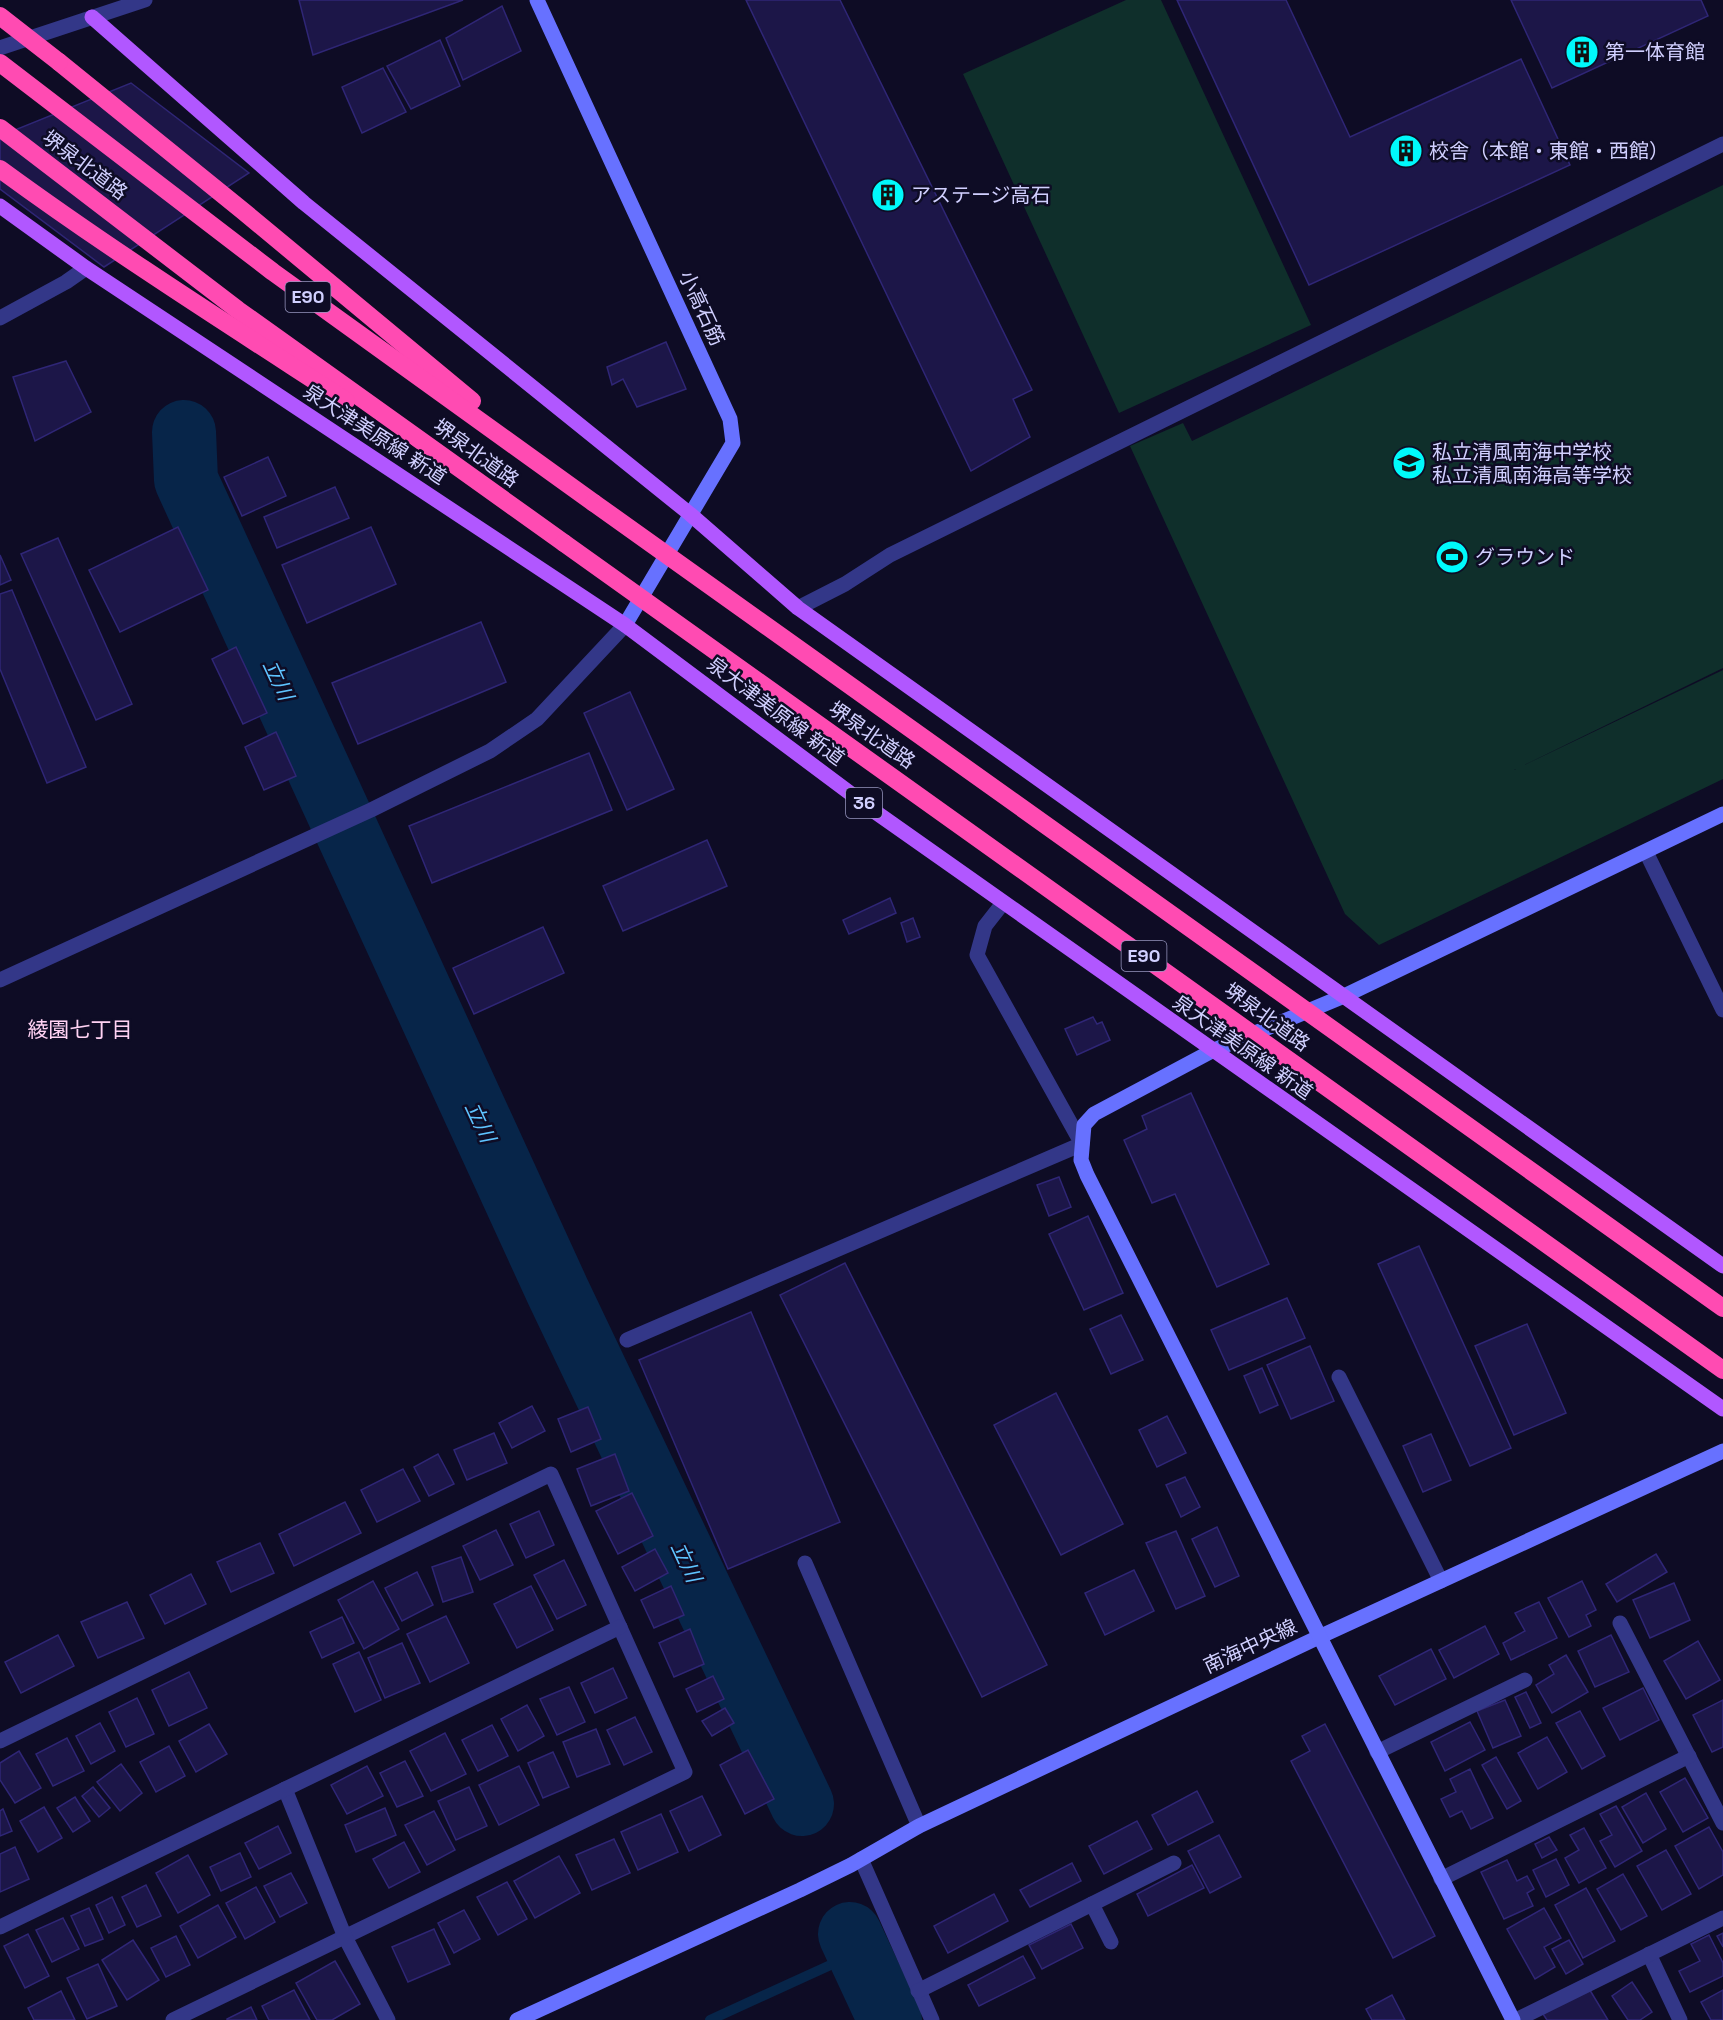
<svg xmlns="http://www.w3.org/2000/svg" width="1723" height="2020" viewBox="0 0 1723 2020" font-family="'Space Grotesk','Noto Sans JP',sans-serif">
  <rect width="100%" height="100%" fill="#0e0c25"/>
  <!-- green -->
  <g fill="#0f2f2b">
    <polygon points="1126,0 1161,0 1311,325 1119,413 963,74"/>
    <polygon points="1723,185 1723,668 1514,770 1723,670 1723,779 1379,945 1345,914 1130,446 1183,423 1192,441"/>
  </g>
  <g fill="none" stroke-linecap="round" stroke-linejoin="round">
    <!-- stream -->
    <polyline stroke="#072549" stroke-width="10" points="710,2020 859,1952"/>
    <!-- river -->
    <g stroke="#072549" stroke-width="64">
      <polyline points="184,432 186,480 558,1292 802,1804"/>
      <polyline points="850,1934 890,2020"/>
    </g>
  </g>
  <!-- building -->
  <g fill="#1c1648" stroke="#2f2676" stroke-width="1.5">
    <polygon points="299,0 463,0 313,55"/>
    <polygon points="746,0 840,0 1032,390 1013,399 1030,437 971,471"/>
    <polygon points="1177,0 1286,0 1350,137 1521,59 1570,165 1309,285"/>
    <polygon points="1511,0 1701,0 1708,16 1552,88"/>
    <polygon points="502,6 521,51 463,80 446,38"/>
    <polygon points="440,40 460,86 411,109 387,66"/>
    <polygon points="383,68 406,112 362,133 342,87"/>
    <polygon points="131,83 249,173 104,267 0,189 0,136"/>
    <polygon points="666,342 686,389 637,407 623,379 612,385 607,367"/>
    <polygon points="66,361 91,412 35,441 13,377"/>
    <polygon points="268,457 286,496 242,516 224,477"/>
    <polygon points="335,487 349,518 277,548 264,517"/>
    <polygon points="178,527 208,590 120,632 89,570"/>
    <polygon points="371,527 396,584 307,623 282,565"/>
    <polygon points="58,538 132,704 96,720 21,554"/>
    <polygon points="0,555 11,580 0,585"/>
    <polygon points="12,590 86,767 47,783 0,669 0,594"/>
    <polygon points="481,622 506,682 358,744 332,683"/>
    <polygon points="236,647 267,713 243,724 212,659"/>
    <polygon points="630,692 674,789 627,810 584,713"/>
    <polygon points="276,732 296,776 264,790 245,747"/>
    <polygon points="589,753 612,810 432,883 409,826"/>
    <polygon points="707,840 727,886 623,931 603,886"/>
    <polygon points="890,898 896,913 849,934 843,920"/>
    <polygon points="913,918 920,937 907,942 901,923"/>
    <polygon points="543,927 564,973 474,1014 453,968"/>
    <polygon points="1093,1017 1097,1024 1102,1022 1110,1040 1077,1055 1065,1029"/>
    <polygon points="1191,1093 1269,1264 1217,1287 1175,1194 1152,1203 1124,1140 1147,1129 1142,1116"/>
    <polygon points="1059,1177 1071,1207 1049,1216 1037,1185"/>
    <polygon points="1088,1216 1123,1293 1084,1310 1049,1234"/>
    <polygon points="1419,1246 1511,1448 1470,1466 1378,1264"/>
    <polygon points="845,1263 1047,1665 982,1697 780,1295"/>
    <polygon points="1287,1298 1305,1338 1229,1370 1211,1330"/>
    <polygon points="751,1312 840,1522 728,1569 639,1360"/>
    <polygon points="1121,1315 1143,1360 1111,1374 1090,1329"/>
    <polygon points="1527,1324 1566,1413 1514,1435 1475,1346"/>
    <polygon points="1310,1346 1334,1401 1291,1419 1267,1365"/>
    <polygon points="1262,1368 1278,1405 1260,1413 1244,1376"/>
    <polygon points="1056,1393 1123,1524 1061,1555 994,1425"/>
    <polygon points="532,1406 545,1431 512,1448 499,1423"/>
    <polygon points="588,1407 601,1439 571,1452 558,1419"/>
    <polygon points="1167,1416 1186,1453 1157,1467 1139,1430"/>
    <polygon points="494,1433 507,1463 467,1480 454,1450"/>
    <polygon points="1431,1434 1451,1480 1423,1492 1403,1446"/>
    <polygon points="438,1454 454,1484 429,1496 414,1467"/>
    <polygon points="615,1454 629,1491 591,1506 577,1469"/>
    <polygon points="403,1469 420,1501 377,1522 361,1490"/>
    <polygon points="1185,1477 1200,1507 1181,1517 1166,1485"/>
    <polygon points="632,1493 653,1536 618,1554 596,1511"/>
    <polygon points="345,1502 361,1533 294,1566 279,1534"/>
    <polygon points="539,1511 554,1545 526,1558 510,1524"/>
    <polygon points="1217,1527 1239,1576 1215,1587 1192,1539"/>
    <polygon points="496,1530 513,1565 480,1580 463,1546"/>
    <polygon points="1176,1531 1205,1596 1176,1609 1146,1543"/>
    <polygon points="260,1543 274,1573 231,1592 217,1562"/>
    <polygon points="655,1549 668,1573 635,1591 622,1567"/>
    <polygon points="1656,1554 1667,1572 1617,1602 1606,1584"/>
    <polygon points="461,1557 473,1592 443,1602 432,1567"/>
    <polygon points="564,1560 586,1605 557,1619 534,1575"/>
    <polygon points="1134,1570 1154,1611 1105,1635 1085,1593"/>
    <polygon points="417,1572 433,1605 402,1621 385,1588"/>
    <polygon points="191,1574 206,1604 165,1624 150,1595"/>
    <polygon points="373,1581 399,1629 364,1649 338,1600"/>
    <polygon points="1582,1581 1596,1610 1586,1615 1591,1626 1569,1637 1548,1598"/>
    <polygon points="1674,1583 1690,1620 1650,1638 1633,1600"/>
    <polygon points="531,1586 553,1630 517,1648 494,1604"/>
    <polygon points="671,1586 684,1615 654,1628 641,1600"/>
    <polygon points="127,1602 144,1638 98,1658 81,1622"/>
    <polygon points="1539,1602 1557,1638 1511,1660 1503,1643 1525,1631 1515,1613"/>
    <polygon points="446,1616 469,1663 430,1682 407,1634"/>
    <polygon points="342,1617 354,1643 322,1658 310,1632"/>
    <polygon points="1485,1626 1499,1654 1454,1678 1439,1650"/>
    <polygon points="690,1629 704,1664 674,1677 659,1643"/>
    <polygon points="58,1635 74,1666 21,1693 5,1662"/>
    <polygon points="1611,1635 1629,1672 1595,1687 1578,1651"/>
    <polygon points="1698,1641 1720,1680 1686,1699 1664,1661"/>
    <polygon points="402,1643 420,1683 385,1698 368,1658"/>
    <polygon points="1431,1649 1446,1679 1395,1705 1379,1676"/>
    <polygon points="359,1652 381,1700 355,1712 333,1664"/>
    <polygon points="1566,1655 1588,1692 1552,1713 1536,1685 1554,1674 1549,1665"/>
    <polygon points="613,1668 627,1698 595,1713 581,1683"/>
    <polygon points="189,1672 207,1708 169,1726 152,1690"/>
    <polygon points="713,1676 724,1699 697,1712 686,1689"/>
    <polygon points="569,1687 585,1722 557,1735 540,1699"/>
    <polygon points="1643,1688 1659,1720 1620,1740 1603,1708"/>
    <polygon points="1526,1692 1541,1723 1530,1728 1515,1697"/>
    <polygon points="137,1698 154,1734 126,1747 109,1712"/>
    <polygon points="1505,1700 1521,1736 1493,1748 1477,1711"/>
    <polygon points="1723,1700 1723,1747 1712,1752 1693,1715"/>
    <polygon points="527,1705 544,1736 518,1751 501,1719"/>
    <polygon points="725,1708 734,1723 712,1736 702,1721"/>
    <polygon points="1580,1711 1605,1756 1582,1769 1556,1723"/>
    <polygon points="635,1717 652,1752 624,1765 607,1730"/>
    <polygon points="1470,1722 1485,1750 1445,1771 1431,1742"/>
    <polygon points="100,1723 115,1751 91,1764 76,1736"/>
    <polygon points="209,1724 227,1754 196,1772 179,1741"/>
    <polygon points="1325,1724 1435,1936 1393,1958 1291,1761 1310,1751 1302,1736"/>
    <polygon points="492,1725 508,1756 478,1771 462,1740"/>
    <polygon points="596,1729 610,1764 577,1777 563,1742"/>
    <polygon points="445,1733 466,1774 431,1791 410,1751"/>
    <polygon points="1547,1737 1567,1772 1538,1789 1518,1753"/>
    <polygon points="67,1738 84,1771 53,1786 36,1754"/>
    <polygon points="169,1746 185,1776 156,1792 140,1762"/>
    <polygon points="748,1750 774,1799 745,1814 720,1765"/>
    <polygon points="19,1751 41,1788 15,1803 0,1780 0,1763"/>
    <polygon points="553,1752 569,1787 543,1798 528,1763"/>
    <polygon points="1496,1757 1521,1801 1507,1809 1482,1765"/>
    <polygon points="405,1761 423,1796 397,1807 380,1773"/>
    <polygon points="121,1764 142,1793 120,1811 97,1782"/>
    <polygon points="367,1766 383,1796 347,1814 331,1785"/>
    <polygon points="519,1766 539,1805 499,1825 479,1785"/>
    <polygon points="1470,1769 1493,1818 1471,1829 1462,1811 1450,1817 1441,1799 1456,1792 1450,1779"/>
    <polygon points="1685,1778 1708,1818 1683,1832 1660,1792"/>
    <polygon points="93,1787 110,1808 99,1817 82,1796"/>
    <polygon points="469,1787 487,1826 456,1840 438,1801"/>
    <polygon points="1197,1791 1213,1822 1168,1845 1152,1815"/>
    <polygon points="1646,1793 1666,1829 1643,1843 1622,1807"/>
    <polygon points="702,1796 721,1835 689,1851 670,1811"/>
    <polygon points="75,1797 90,1821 73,1832 57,1808"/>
    <polygon points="1616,1806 1642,1851 1615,1867 1600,1841 1612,1835 1600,1814"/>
    <polygon points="44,1807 62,1838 38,1852 20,1821"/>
    <polygon points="385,1808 396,1835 356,1852 345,1825"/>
    <polygon points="3,1809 12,1831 0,1836 0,1811"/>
    <polygon points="434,1811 455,1850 427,1865 405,1825"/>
    <polygon points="661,1814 678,1852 638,1870 621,1832"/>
    <polygon points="1137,1821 1152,1849 1104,1874 1089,1846"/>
    <polygon points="278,1826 291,1853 259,1869 245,1843"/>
    <polygon points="1709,1827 1723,1852 1723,1875 1699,1889 1675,1846"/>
    <polygon points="1584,1828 1606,1868 1579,1883 1565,1858 1579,1850 1570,1835"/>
    <polygon points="1219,1835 1241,1877 1210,1893 1188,1851"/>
    <polygon points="1549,1837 1557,1850 1542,1858 1535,1844"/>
    <polygon points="614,1839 630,1873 592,1890 576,1855"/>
    <polygon points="404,1842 420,1872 389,1888 373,1859"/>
    <polygon points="15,1847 29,1879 0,1892 0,1854"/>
    <polygon points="1666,1850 1691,1894 1662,1910 1637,1866"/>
    <polygon points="240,1853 251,1877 221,1891 210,1867"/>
    <polygon points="188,1855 210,1895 178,1913 156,1873"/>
    <polygon points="559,1856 580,1893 535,1918 514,1881"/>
    <polygon points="1556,1859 1569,1885 1546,1897 1533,1870"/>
    <polygon points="1507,1860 1517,1881 1527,1876 1534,1889 1527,1893 1533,1906 1504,1919 1481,1872"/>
    <polygon points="1072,1863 1081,1881 1030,1907 1020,1890"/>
    <polygon points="1192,1865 1204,1888 1148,1916 1137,1894"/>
    <polygon points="291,1873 307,1903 280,1917 264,1886"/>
    <polygon points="1623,1874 1647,1916 1621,1930 1597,1889"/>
    <polygon points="507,1882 527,1919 498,1935 477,1897"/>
    <polygon points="146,1885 161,1916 137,1927 122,1897"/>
    <polygon points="256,1887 275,1922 245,1939 226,1903"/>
    <polygon points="1586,1888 1615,1941 1583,1958 1555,1905"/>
    <polygon points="994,1894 1008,1921 948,1953 934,1926"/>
    <polygon points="112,1897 125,1925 109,1933 96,1905"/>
    <polygon points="218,1905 236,1937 198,1958 180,1926"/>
    <polygon points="89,1908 103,1939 85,1946 71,1916"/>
    <polygon points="1544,1908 1561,1938 1544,1947 1555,1967 1535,1979 1507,1929"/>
    <polygon points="464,1910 480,1939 454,1953 438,1923"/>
    <polygon points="63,1918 79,1949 52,1962 36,1930"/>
    <polygon points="1071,1924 1083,1948 1042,1969 1029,1945"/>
    <polygon points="434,1929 450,1964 408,1982 392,1947"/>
    <polygon points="1723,1933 1723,1947 1717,1936"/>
    <polygon points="28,1934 49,1976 25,1988 4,1946"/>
    <polygon points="1709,1935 1723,1963 1723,1976 1690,1992 1679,1971 1700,1961 1691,1944"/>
    <polygon points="176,1936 190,1965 166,1977 151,1948"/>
    <polygon points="133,1940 159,1980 127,2000 102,1960"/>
    <polygon points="1569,1940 1583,1964 1566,1974 1552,1949"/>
    <polygon points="1023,1956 1035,1978 979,2006 968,1985"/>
    <polygon points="335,1961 360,2004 332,2020 317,2020 296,1983"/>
    <polygon points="98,1964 117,2006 87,2019 67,1978"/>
    <polygon points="1632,1982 1652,2012 1640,2020 1628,2020 1612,1996"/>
    <polygon points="1588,1987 1608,2020 1547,2020 1543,2014"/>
    <polygon points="294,1990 310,2020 269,2020 262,2006"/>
    <polygon points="1723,1990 1723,2020 1711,2020 1701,2002"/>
    <polygon points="61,1991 75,2020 34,2020 28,2008"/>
    <polygon points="1392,1995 1405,2020 1372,2020 1366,2009"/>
    <polygon points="251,2007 257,2020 227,2020 227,2019"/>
  </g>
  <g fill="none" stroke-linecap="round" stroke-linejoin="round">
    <!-- lane -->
    <polyline stroke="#333788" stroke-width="15" points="805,1563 919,1826"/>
    <!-- street -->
    <g stroke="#333788" stroke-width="15">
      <polyline points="0,48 145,0"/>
      <polyline points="0,318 66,282 86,268"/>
      <polyline points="798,608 845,584 890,555 1723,144"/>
      <polyline points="1646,852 1723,1010"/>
      <polyline points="0,980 371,810 490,751 537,719 625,625"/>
      <polyline points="627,1340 1082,1144 977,955 985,926 1003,903"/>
      <polyline points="1339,1377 1441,1581"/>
      <polyline points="1620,1623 1723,1823"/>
      <polyline points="0,1741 551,1474 685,1772 173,2020"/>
      <polyline points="1377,1752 1525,1680"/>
      <polyline points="285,1789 345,1937 388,2020"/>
      <polyline points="861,1859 932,2020"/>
      <polyline points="1441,1879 1689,1756"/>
      <polyline points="1092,1904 1111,1942"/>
      <polyline points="0,1927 620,1627"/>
      <polyline points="1649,1954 1680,2020"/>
      <polyline points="918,1991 1174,1863"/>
      <polyline points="1516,2020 1723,1918"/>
    </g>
    <!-- secondary -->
    <g stroke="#6771ff" stroke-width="15">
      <polyline points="537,0 730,419 733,443 625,625"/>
      <polyline points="517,2020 800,1890 851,1865 919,1826 1319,1637 1723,1451"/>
      <polyline points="1513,2020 1087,1175 1081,1160 1084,1125 1094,1114 1212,1051 1344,996 1723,814"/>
    </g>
    <!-- primary -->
    <g stroke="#b157ff" stroke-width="15">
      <polyline points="92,17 304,203 690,514 798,608 1723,1266"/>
      <polyline points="0,206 86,268 625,625 874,811 1723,1409"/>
    </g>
    <!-- highway -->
    <g stroke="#ff4bb2" stroke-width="18">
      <polyline points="59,62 243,211 472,401"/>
      <polyline points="0,63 273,272 594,503"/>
      <polyline points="0,128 238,310 564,543"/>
      <path d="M0 169C112 251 229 325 346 401"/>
    </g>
    <!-- highway-bridge -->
    <g stroke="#ff4bb2" stroke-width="18">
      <polyline points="0,16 59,62"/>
      <polyline points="594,503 1723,1308"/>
      <polyline points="564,543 1723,1370"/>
    </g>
  </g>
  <!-- icons -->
  <defs>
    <g id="building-disc" transform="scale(1.725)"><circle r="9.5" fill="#00f9fb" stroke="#0e0c25"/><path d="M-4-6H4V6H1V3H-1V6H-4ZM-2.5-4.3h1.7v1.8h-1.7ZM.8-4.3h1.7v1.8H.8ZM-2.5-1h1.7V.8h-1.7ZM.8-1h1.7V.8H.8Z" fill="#111"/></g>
    <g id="school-disc" transform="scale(1.725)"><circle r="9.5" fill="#00f9fb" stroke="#0e0c25"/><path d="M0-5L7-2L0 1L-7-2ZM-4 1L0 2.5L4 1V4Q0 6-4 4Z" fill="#111"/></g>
    <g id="stadium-disc" transform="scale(1.725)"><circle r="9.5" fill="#00f9fb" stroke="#0e0c25"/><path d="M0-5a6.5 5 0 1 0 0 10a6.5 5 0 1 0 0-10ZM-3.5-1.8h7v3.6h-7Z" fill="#111"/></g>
  </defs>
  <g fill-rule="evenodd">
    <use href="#building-disc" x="1582" y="52"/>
    <use href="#building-disc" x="1406" y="151"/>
    <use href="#building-disc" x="888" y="195"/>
    <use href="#school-disc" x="1409" y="463"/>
    <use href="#stadium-disc" x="1452" y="557"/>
  </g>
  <g text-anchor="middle" stroke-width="5" stroke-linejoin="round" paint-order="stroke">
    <!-- shield labels -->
    <g fill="#0e0c25" stroke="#9695be" stroke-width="1.5">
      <rect x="285.5" y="282" width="45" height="30" rx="4.5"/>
      <rect x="846" y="788" width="36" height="30" rx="4.5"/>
      <rect x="1121.5" y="941" width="45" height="30" rx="4.5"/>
    </g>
    <g font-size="18" font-weight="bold" fill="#d1d0ff">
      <text x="308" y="303">E90</text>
      <text x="864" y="809">36</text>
      <text x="1144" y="962">E90</text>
    </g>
    <!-- poi labels -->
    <g font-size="20" fill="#d1d0ff" stroke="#0e0c25" text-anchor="start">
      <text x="1605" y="59">第一体育館</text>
      <text x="1429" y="158">校舎（本館・東館・西館）</text>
      <text x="911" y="202">アステージ高石</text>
      <text x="1432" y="459">私立清風南海中学校<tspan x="1432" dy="23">私立清風南海高等学校</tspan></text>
      <text x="1475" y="564">グラウンド</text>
    </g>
    <!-- street labels -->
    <g font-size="20" fill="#d1d0ff" stroke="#0e0c25">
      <text transform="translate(85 165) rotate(37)" y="7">堺泉北道路</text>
      <text transform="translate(702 308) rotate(65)" y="7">小高石筋</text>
      <text transform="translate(375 434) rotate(33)" y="7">泉大津美原線 新道</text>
      <text transform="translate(476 453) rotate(36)" y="7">堺泉北道路</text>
      <text transform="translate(776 711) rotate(37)" y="7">泉大津美原線 新道</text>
      <text transform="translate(872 735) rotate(35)" y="7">堺泉北道路</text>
      <text transform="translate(1267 1017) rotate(36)" y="7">堺泉北道路</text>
      <text transform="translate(1243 1047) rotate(35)" y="7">泉大津美原線 新道</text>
      <text transform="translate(1250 1646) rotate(-25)" y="7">南海中央線</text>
    </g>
    <!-- water labels -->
    <g font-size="21" font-style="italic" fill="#5ec3ff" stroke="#0e0c25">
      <text transform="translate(278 680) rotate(65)" y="7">立川</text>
      <text transform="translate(480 1122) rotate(65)" y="7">立川</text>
      <text transform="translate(686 1562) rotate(65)" y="7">立川</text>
    </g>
    <!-- neighbourhood labels -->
    <g font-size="21" fill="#ffd2f3" stroke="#0e0c25">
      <text x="80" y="1037">綾園七丁目</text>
    </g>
  </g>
</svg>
